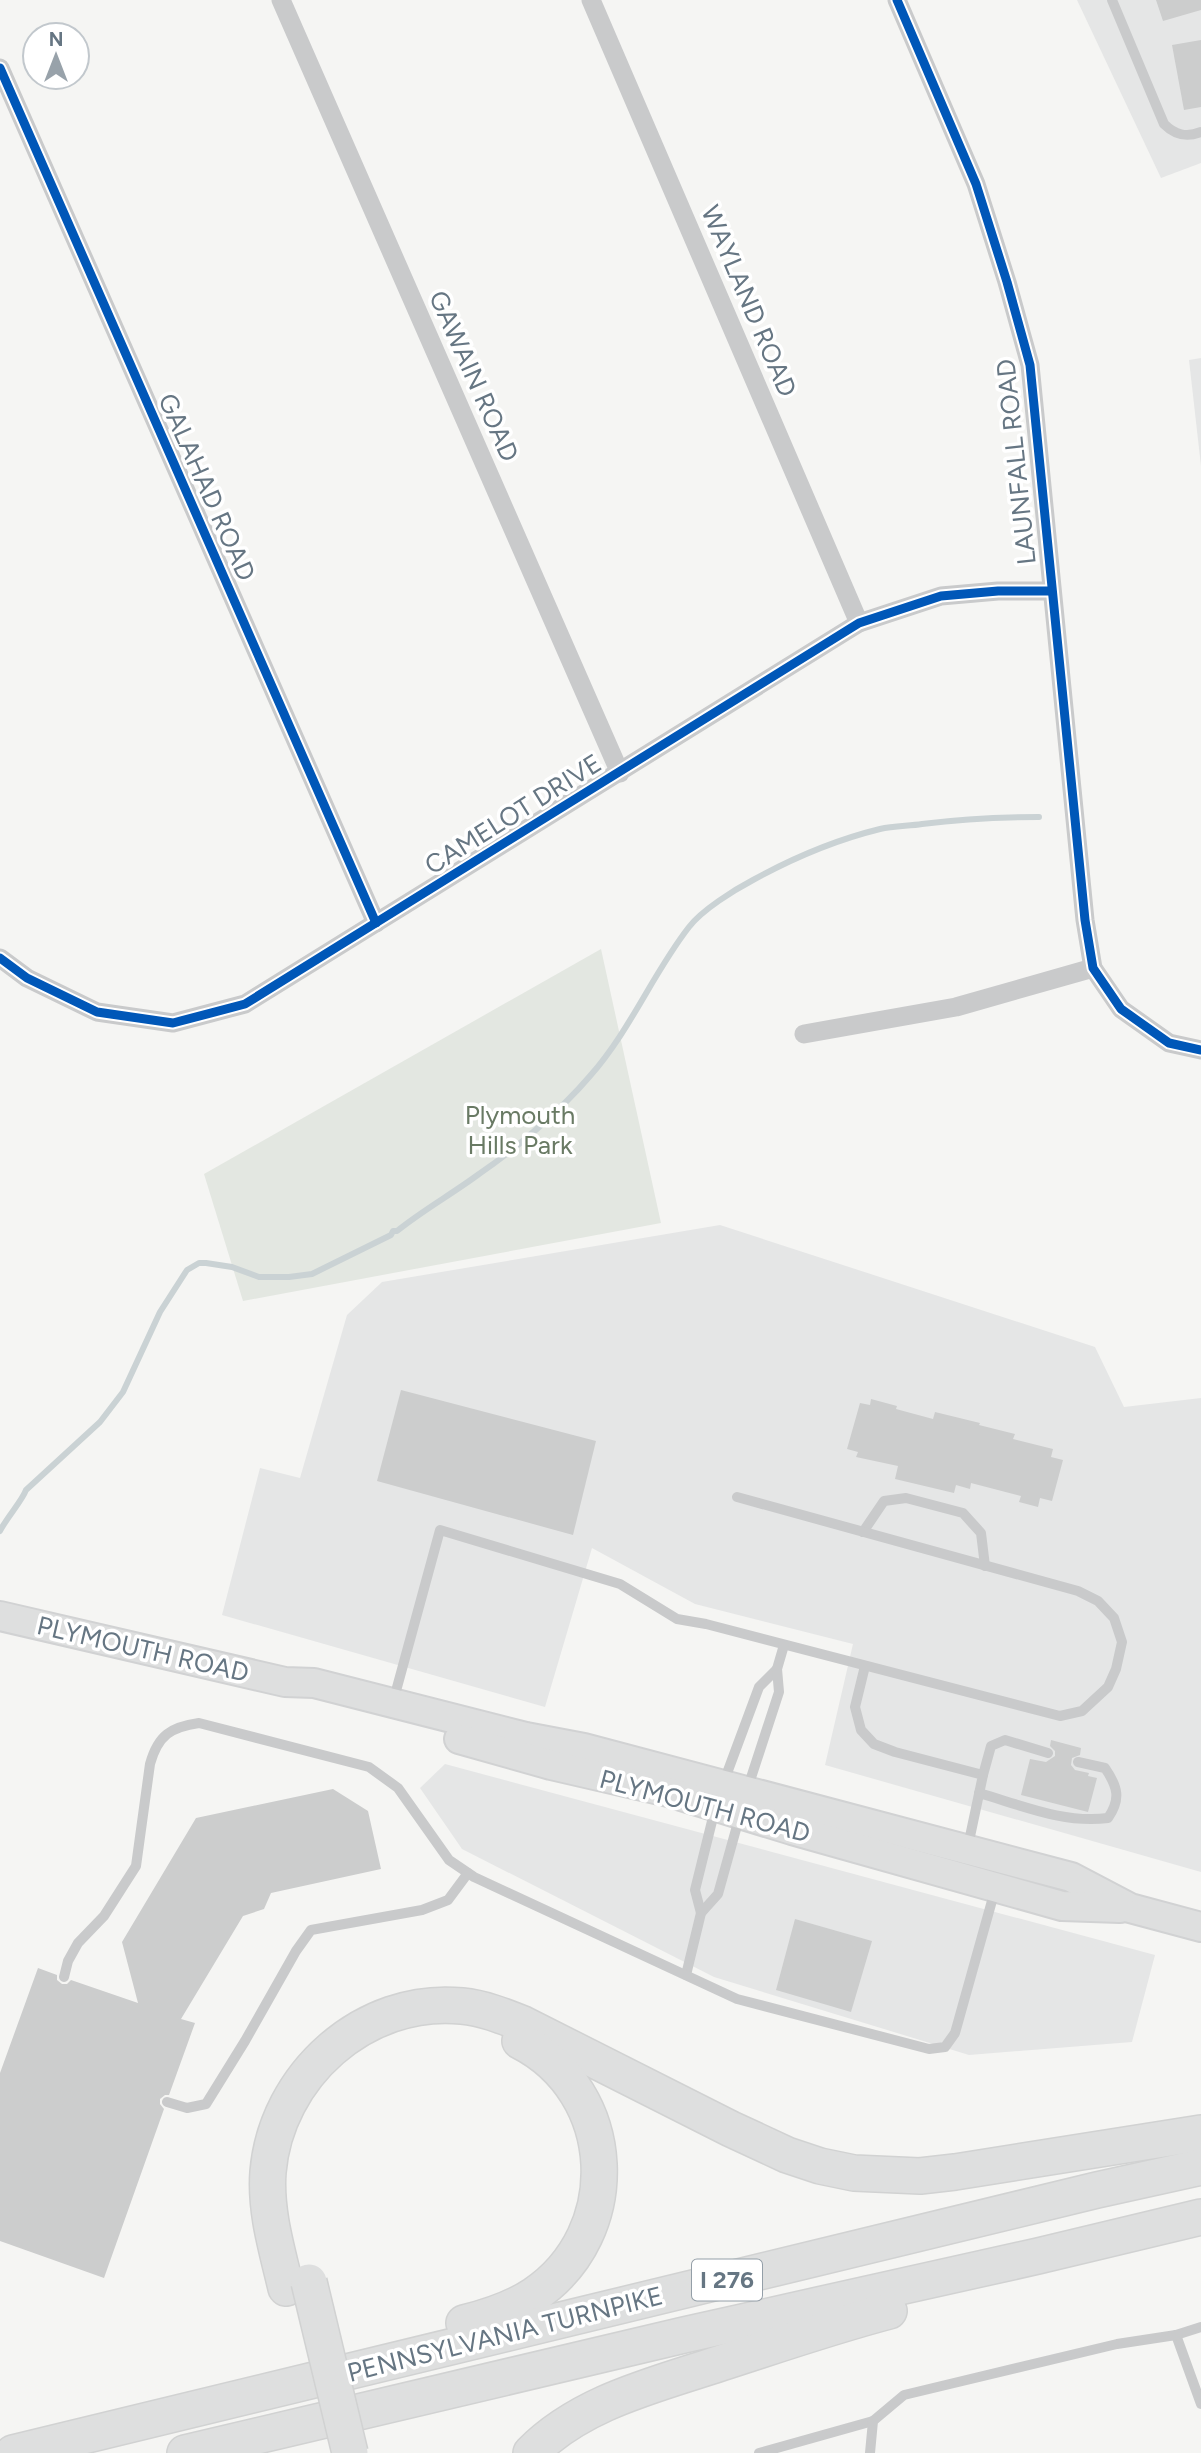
<svg xmlns="http://www.w3.org/2000/svg" width="1201" height="2453" viewBox="0 0 1201 2453" font-family="Figtree,sans-serif">
  <rect width="100%" height="100%" fill="#f5f5f3"/>
  <!-- built -->
  <g fill="#e5e6e6">
    <polygon points="1077,0 1201,0 1201,163 1161,178"/>
    <polygon points="1201,358 1201,466 1189,360"/>
    <polygon points="720,1225 1095,1347 1124,1407 1201,1398 1201,1872 825,1765 853,1644 695,1604 592,1548 545,1707 222,1615 260,1468 300,1478 347,1315 382,1282"/>
    <polygon points="445,1764 1155,1955 1132,2042 969,2055 714,1977 462,1849 420,1788"/>
  </g>
  <!-- green -->
  <polygon fill="#e3e7e1" points="601,949 661,1223 243,1301 204,1174"/>
  <g fill="none" stroke-linecap="round" stroke-linejoin="round">
    <!-- stream -->
    <path stroke="#cad2d4" stroke-width="6" d="M0 1531C7 1517 22 1501 26 1490L100 1422 123 1392 160 1312 187 1270 199 1263H206L232 1267 259 1277H289L312 1274 391 1235 393 1231H397C423 1210 452 1194 479 1174 516 1149 561 1110 590 1076 630 1031 653 973 689 927 702 910 734 890 753 880 793 858 835 840 880 829 894 826 909 826 922 824 961 819 999 817 1039 817"/>
  </g>
  <!-- building -->
  <g fill="#cccdcd">
    <polygon points="1156,0 1201,0 1201,10 1163,21"/>
    <polygon points="1201,40 1201,107 1184,110 1172,45"/>
    <polygon points="401,1390 596,1441 573,1535 377,1481"/>
    <polygon points="871,1399 897,1406 896,1409 933,1419 935,1412 980,1423 979,1425 1015,1434 1013,1439 1053,1449 1051,1457 1063,1460 1052,1501 1040,1498 1038,1507 1019,1502 1021,1496 971,1483 970,1489 956,1485 954,1493 895,1479 898,1466 856,1457 858,1452 847,1449 860,1403 870,1405"/>
    <polygon points="1051,1740 1081,1748 1080,1755 1072,1758 1071,1765 1075,1770 1089,1773 1088,1776 1097,1778 1088,1812 1021,1795 1030,1759 1046,1762 1055,1756 1055,1751 1050,1746"/>
    <polygon points="333,1789 368,1811 381,1869 271,1893 264,1909 243,1916 181,2019 195,2023 169,2095 165,2095 160,2099 160,2104 164,2109 104,2278 0,2241 0,2073 38,1968 57,1975 57,1980 62,1984 67,1984 71,1980 138,2003 122,1942 196,1818"/>
    <polygon points="795,1919 872,1941 851,2012 776,1990"/>
  </g>
  <g fill="none" stroke-linecap="round" stroke-linejoin="round">
    <!-- secondary casing -->
    <g stroke="#d1d2d3" stroke-width="32">
      <g id="secondary">
        <polyline points="0,1616 285,1682 314,1683 526,1737 584,1748 1071,1877 1130,1908 1201,1927"/>
        <polyline points="459,1739 551,1765 668,1792 792,1830 1062,1906 1120,1908"/>
      </g>
    </g>
    <!-- motorway casing -->
    <g stroke="#d1d2d2" stroke-width="38">
      <g id="motorway">
        <path d="M286 2288C277 2250 265 2211 268 2172 276 2076 364 1996 462 2006 483 2008 503 2016 523 2024L731 2129 787 2155 820 2166 854 2173 920 2176 955 2172 1201 2133"/>
        <path d="M464 2323C488 2317 513 2309 534 2295 626 2233 620 2092 520 2041"/>
        <polyline points="13,2453 1097,2190 1201,2167"/>
        <polyline points="185,2453 684,2335 1038,2256 1201,2217"/>
        <path d="M531 2453C581 2402 655 2385 721 2363 777 2345 832 2326 889 2311"/>
      </g>
    </g>
    <!-- service -->
    <g stroke="#c9cacb" stroke-width="10">
      <path d="M1112 0 1164 124C1175 135 1186 138 1201 132"/>
      <polyline points="863,1532 884,1501 906,1498 963,1513 981,1533 985,1566"/>
      <polyline points="865,1666 855,1707 861,1730 874,1744 895,1752 983,1775 968,1846"/>
      <polyline points="393,1702 440,1530 620,1584 677,1619 706,1624 1060,1716 1082,1711 1108,1687 1116,1669 1122,1642 1114,1618 1098,1601 1078,1591 737,1497"/>
      <polyline points="983,1775 991,1746 1005,1740 1048,1753"/>
      <polyline points="723,1784 759,1687 777,1669"/>
      <polyline points="747,1790 779,1692 777,1669 784,1645"/>
      <path d="M979 1793C1021 1805 1064 1824 1108 1818 1121 1799 1118 1787 1105 1768L1078 1762"/>
      <polyline points="701,1913 695,1890 715,1809"/>
      <polyline points="686,1975 701,1913 718,1894 740,1815"/>
      <path d="M64 1977 68 1961 78 1943 104 1916 136 1866 150 1764C158 1735 171 1727 199 1723L369 1767 398 1788 449 1860 474 1877 737 1999 929 2049 945 2047 955 2033 995 1890"/>
      <polyline points="167,2102 187,2108 206,2104 245,2041 296,1951 311,1930 422,1910 448,1900 468,1873"/>
      <polyline points="1176,2335 1201,2404"/>
      <polyline points="759,2453 873,2421"/>
      <polyline points="870,2453 873,2421 904,2395 1117,2344 1176,2335 1201,2327"/>
    </g>
    <!-- minor -->
    <g stroke="#c9cacb" stroke-width="19">
      <polyline points="281,0 620,773"/>
      <polyline points="591,0 859,623"/>
      <polyline points="897,0 976,184 1007,282 1030,365 1085,920 1093,968 1121,1009 1169,1043 1201,1050"/>
      <polyline points="0,68 376,923"/>
      <polyline points="0,958 27,978 97,1012 173,1023 245,1004 859,623 941,596 998,591 1051,591"/>
      <polyline points="804,1034 956,1007 1093,968"/>
    </g>
    <!-- secondary -->
    <use href="#secondary" stroke="#dedfdf" stroke-width="28"/>
    <!-- motorway -->
    <use href="#motorway" stroke="#dedfdf" stroke-width="35"/>
    <!-- motorway-bridge casing -->
    <g stroke="#d1d2d2" stroke-width="38" stroke-linecap="butt">
      <polyline id="motorway-bridge" points="309,2282 350,2453"/>
    </g>
    <!-- motorway-bridge -->
    <use href="#motorway-bridge" stroke="#dedfdf" stroke-width="35"/>
    <!-- cycleway casing -->
    <g stroke="#fff" stroke-width="13">
      <g id="cycleway">
        <polyline points="897,0 976,184 1007,282 1030,365 1085,920 1093,968 1121,1009 1169,1043 1201,1050"/>
        <polyline points="0,68 376,923"/>
        <polyline points="0,958 27,978 97,1012 173,1023 245,1004 859,623 941,596 998,591 1051,591"/>
      </g>
    </g>
    <!-- cycleway -->
    <use href="#cycleway" stroke="#0057b8" stroke-width="9"/>
  </g>
  <g text-anchor="middle" stroke-width="7" stroke-linejoin="round" paint-order="stroke">
    <!-- shield labels -->
    <rect fill="#fff" stroke="#949fa8" stroke-width="2" x="692" y="2259.5" width="70" height="41" rx="5"/>
    <g font-size="24" font-weight="bold" fill="#667683">
      <text x="727" y="2288">I 276</text>
    </g>
    <!-- street labels -->
    <g font-size="26" fill="#667683" stroke="#fff">
      <text transform="translate(749 301) rotate(67)" y="9">WAYLAND ROAD</text>
      <text transform="translate(474 376) rotate(66)" y="9">GAWAIN ROAD</text>
      <text transform="translate(1016 462) rotate(-96)" y="9">LAUNFALL ROAD</text>
      <text transform="translate(207 487) rotate(66)" y="9">GALAHAD ROAD</text>
      <text transform="translate(513 814) rotate(-32)" y="9">CAMELOT DRIVE</text>
      <text transform="translate(143 1649) rotate(13)" y="9">PLYMOUTH ROAD</text>
      <text transform="translate(705 1806) rotate(15)" y="9">PLYMOUTH ROAD</text>
      <text transform="translate(505 2334) rotate(-14)" y="9">PENNSYLVANIA TURNPIKE</text>
    </g>
    <!-- park labels -->
    <g font-size="26" fill="#697a64" stroke="#fff">
      <text x="520" y="1124">Plymouth<tspan x="520" dy="30">Hills Park</tspan></text>
    </g>
  </g>
  <!-- north arrow -->
  <g transform="translate(56 56)"><circle r="33" fill="#ffffff" stroke="#c2c8cd" stroke-width="2"/>
  <path d="M0-5L12 26L0 18L-12 26Z" fill="#98a2aa"/>
  <text y="-10" font-size="19" font-weight="bold" text-anchor="middle" fill="#667683">N</text>
  </g>
</svg>
